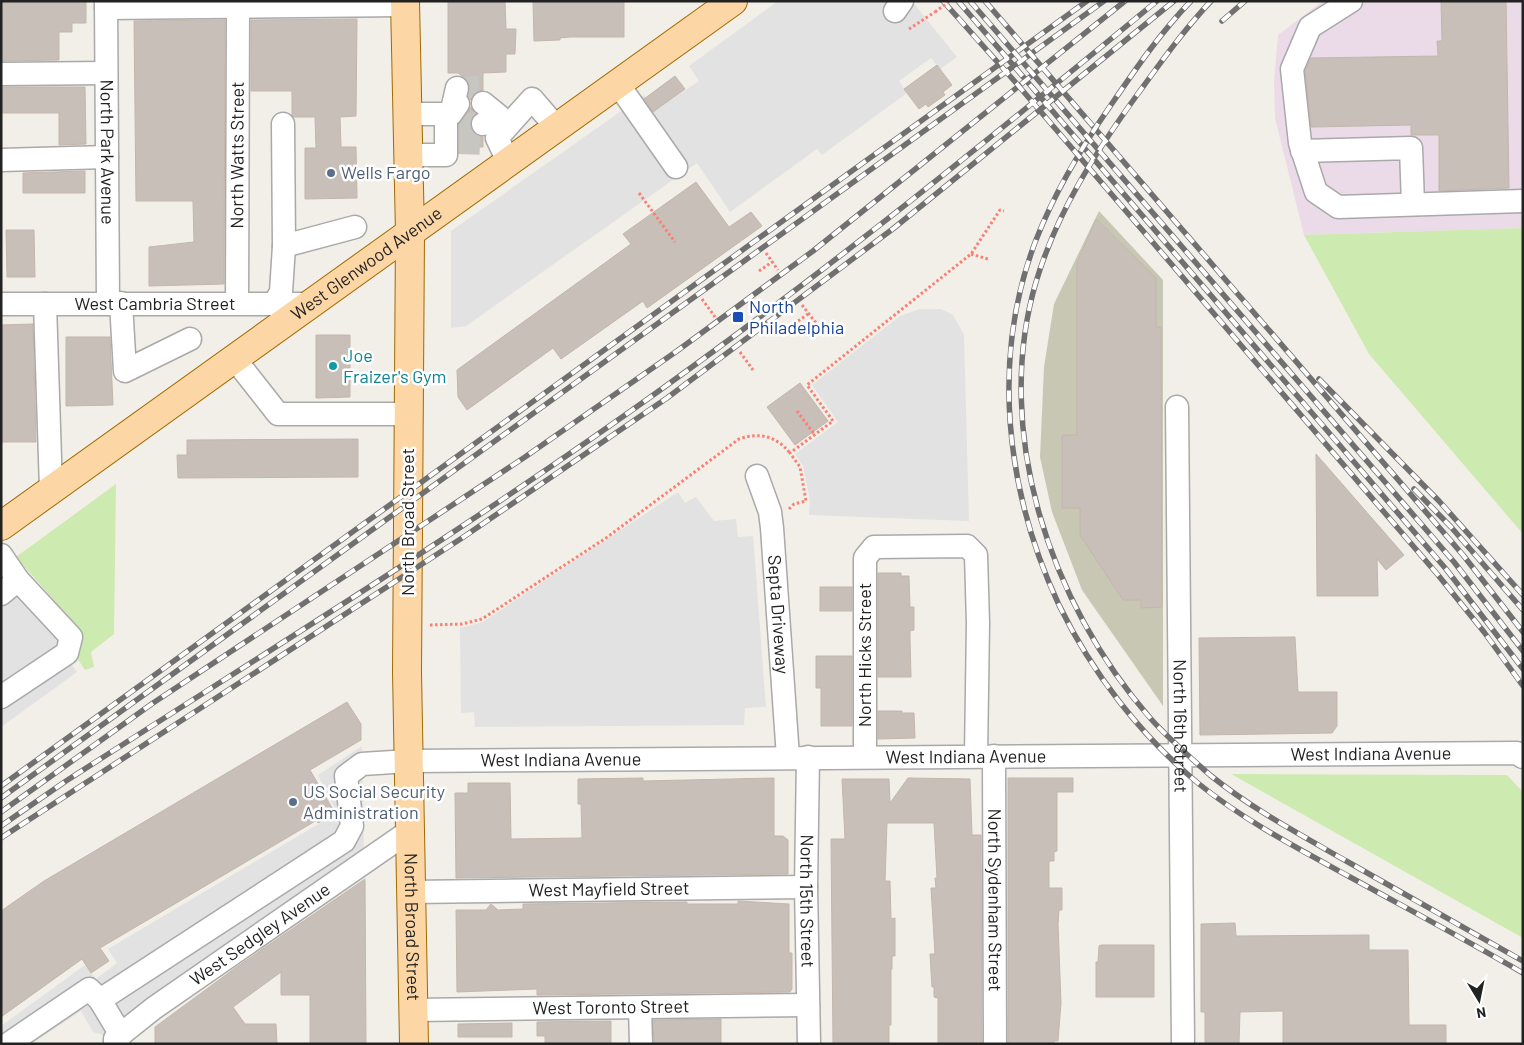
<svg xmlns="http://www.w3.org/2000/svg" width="1524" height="1045" viewBox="0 0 1524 1045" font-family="Barlow,sans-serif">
  <rect width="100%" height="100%" fill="#f2efe9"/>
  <!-- industrial -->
  <polygon fill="#ebdbe8" points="1323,1 1523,1 1522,228 1304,235 1275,118 1274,81 1278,35"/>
  <!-- construction -->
  <polygon fill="#c7c7b4" points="1099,211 1163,280 1163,706 1082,590 1052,512 1040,457 1044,367 1054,304"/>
  <!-- grass -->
  <g fill="#cdebb0">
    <polygon points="1522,228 1523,534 1369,354 1304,235"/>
    <polygon points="116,484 114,634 91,652 94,667 85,670 75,655 80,646 81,631 16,557"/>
    <polygon points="1231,774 1507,775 1523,792 1523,938"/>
  </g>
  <!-- parking -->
  <g fill="#e2e2e2">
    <polygon points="778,1 912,1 957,57 940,69 931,58 899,81 907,93 822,155 817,149 730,212 697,163 466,326 451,328 451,231 644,95 654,111 699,81 689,66"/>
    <polygon points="920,309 941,309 953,315 964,335 969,521 809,515 810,500 803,466 795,454 838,422 812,385 900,316"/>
    <polygon points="678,492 685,503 696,497 714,521 736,519 738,537 753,536 766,707 745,708 744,725 475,727 474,712 461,713 460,628 483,622"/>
    <polygon points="20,567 77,635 69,661 77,672 1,727 1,579"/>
    <polygon points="362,746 364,851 109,1037 93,1032 81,1011 31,1044 1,1044 1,1026 85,965 96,979 117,963 108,949 337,813 318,775"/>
  </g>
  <!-- building -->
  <g fill="#c7bfb8" stroke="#c4b6ab">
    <polygon points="1,1 86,1 86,23 72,23 72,32 59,32 59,60 1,61"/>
    <polygon points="448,1 505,1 506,29 516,29 515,54 506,54 506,72 483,73 483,90 473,94 470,100 470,85 466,79 458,73 448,73"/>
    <polygon points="533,1 624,1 624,37 570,37 560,38 560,40 534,41"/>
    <polygon points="1441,1 1506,1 1509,188 1439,191 1439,135 1411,135 1411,125 1311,127 1305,71 1311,58 1438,56 1437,41 1442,41"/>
    <polygon points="357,19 356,116 340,117 341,147 356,147 357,198 305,199 305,148 316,148 315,117 294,117 292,115 292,91 251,91 251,20"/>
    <polygon points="225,20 224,284 149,286 149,247 194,242 193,201 136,201 134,21"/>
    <polygon points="937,65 952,85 943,92 945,95 928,107 926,104 919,109 904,89"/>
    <polygon points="675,76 685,89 653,112 644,99"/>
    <polygon points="1,87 85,87 86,144 59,145 59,113 1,113"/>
    <polygon points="471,107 475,114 470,123 471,129 476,135 483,137 483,147 459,147 459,124"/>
    <polygon points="85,171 85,193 23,193 23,173"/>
    <polygon points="696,182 729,227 751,212 762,226 647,308 643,301 561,359 553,348 467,410 458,397 457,370 631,244 623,234"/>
    <polygon points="1096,219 1156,278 1156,327 1161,327 1162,607 1141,608 1141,600 1123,600 1080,535 1080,508 1062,508 1062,435 1077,435 1077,263"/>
    <polygon points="6,230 34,230 35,277 7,277"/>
    <polygon points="33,324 36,442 1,442 1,325"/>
    <polygon points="316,335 350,335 350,397 316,398"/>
    <polygon points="66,337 110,337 113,405 66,406"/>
    <polygon points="800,383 828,421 795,445 767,407"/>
    <polygon points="358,439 358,477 178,478 177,455 187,455 187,440"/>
    <polygon points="1316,454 1404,555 1386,570 1377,559 1378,596 1317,596"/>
    <polygon points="878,573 901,573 901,576 909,576 910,607 914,607 914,630 910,631 910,639 911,677 878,677"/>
    <rect x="820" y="587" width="32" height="24"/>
    <polygon points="1295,637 1298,692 1337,692 1337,726 1332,733 1200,735 1199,638"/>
    <polygon points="816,656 852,656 852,726 821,726 821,688 816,688"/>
    <polygon points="347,702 361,724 361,740 310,770 335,813 318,823 317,820 100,948 109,961 91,973 82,959 1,1017 1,911 44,881"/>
    <polygon points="878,711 902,711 902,713 914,713 915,738 878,739"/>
    <polygon points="643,778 643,781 774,778 774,836 783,836 788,840 788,874 456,878 455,793 468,793 468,783 510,783 511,839 582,838 581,804 578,804 578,779"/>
    <polygon points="908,778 970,779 972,835 981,835 982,1044 938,1044 938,998 934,997 934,987 932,987 930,954 935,954 931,888 936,888 935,878 937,878 934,823 887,823 885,881 890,881 891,919 895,918 895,956 892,956 892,969 891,969 891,1025 889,1025 889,1044 833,1044 831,839 845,839 842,779 889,779 890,803"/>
    <polygon points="1008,778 1073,778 1073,792 1057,792 1057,851 1054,852 1054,861 1049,861 1049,888 1062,888 1062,910 1059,910 1058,924 1061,1003 1058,1041 1054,1041 1054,1044 1008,1044"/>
    <polygon points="365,879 366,1044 310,1044 310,995 281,995 281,972 233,1007 245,1024 276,1024 277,1044 155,1044 155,1027 238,966"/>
    <polygon points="738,901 789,904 789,953 792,953 792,989 790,992 537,995 537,989 457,992 456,910 486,910 491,904 498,910 523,909 523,904 687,902 687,904 738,904"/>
    <polygon points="1235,923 1236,936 1369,935 1369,950 1408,950 1409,1025 1446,1025 1446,1044 1283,1044 1283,1011 1240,1012 1239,1044 1205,1044 1205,1012 1201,1012 1201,924"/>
    <polygon points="1101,945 1154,945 1154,997 1096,997 1096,962 1098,962 1099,946"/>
    <polygon points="721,1019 721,1044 654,1044 653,1020"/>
    <polygon points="611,1021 611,1044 548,1044 545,1043 545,1036 537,1036 537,1022"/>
    <polygon points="512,1023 512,1037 458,1037 458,1024"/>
  </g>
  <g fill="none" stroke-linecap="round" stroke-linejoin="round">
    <!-- minor-tunnel -->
    <g stroke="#c8c6c1" stroke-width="22" stroke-dasharray="22 11" stroke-linecap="butt">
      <polyline points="457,88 483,87"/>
      <polyline points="458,124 483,124"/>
      <polyline points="458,143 483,144"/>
    </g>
    <!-- minor casing -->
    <g stroke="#a9a9a9" stroke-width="25">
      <g id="minor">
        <path id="s1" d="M106 1 108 303"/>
        <polyline points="1351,1 1310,27 1292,69 1300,143 1316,192 1338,207 1523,201"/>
        <polyline points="106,8 404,5"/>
        <polyline points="895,11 902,1"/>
        <polyline points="1,74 106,73"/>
        <polyline points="618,84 676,167"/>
        <polyline points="457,88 451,114 458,104"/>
        <polyline points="408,114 446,114 446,155 409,155"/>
        <polyline points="483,124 499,116 483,103"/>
        <polyline points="1302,151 1411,148 1413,204"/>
        <polyline points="1,160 107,157"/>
        <polyline points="509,163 497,138 532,99 557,128"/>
        <polyline points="284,246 355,227"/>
        <polyline points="121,303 125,371 190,339"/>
        <path id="s2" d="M237 303 238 8"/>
        <path id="s3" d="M1 304H308"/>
        <polyline points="45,304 51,490"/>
        <polyline points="274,304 281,292 284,246 283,124"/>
        <polyline points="234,358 278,414 408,414"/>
        <path id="s4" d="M1177 407 1183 1044"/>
        <path id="s5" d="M757 476 770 512 772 528 788 757"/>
        <polyline points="1,555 18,580 71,637 67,653 1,697"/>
        <polyline points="1,594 18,580"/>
        <path id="s6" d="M994 756 995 1044"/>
        <path id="s7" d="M808 757 806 887 809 1044"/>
        <polyline points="865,757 865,558 874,547 967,546 976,555 978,623 976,756"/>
        <path id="s8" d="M411 892 806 887"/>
        <polyline points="100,1000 121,1035"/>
        <polyline points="640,1008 641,1044"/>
        <path id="s9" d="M413 1010 808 1005"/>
        <path id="s10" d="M8 1044 89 989 100 1000 344 841 352 826 346 776 362 764 409 761 1517 753 1523 757"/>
        <path id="s11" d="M115 1044V1039L154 1008 411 830"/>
      </g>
    </g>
    <!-- major casing -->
    <g stroke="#a06b00" stroke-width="30">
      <g id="major">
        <path id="s12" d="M405 1 410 234 407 672 414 1044"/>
        <path id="s13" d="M1 526 733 1"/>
      </g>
    </g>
    <!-- path -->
    <g stroke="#fa8072" stroke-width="3" stroke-dasharray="2.5 2.5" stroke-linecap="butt">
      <polyline points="909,29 935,12"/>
      <polyline points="639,193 675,242"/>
      <polyline points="766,253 778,270"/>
      <polyline points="971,254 988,259"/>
      <polyline points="759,271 772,262"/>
      <polyline points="702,299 715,317"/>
      <polyline points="802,305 816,323"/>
      <polyline points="794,324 808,314"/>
      <polyline points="740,352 753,370"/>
      <polyline points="797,411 815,435"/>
      <polyline points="789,509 794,504 806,501 800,467 790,453 833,421 807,385 971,254 1000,210 1004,211"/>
      <path d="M430 625 462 624 482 619 606 538 739 439C760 432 776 436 790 453"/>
    </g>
    <!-- minor -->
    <use href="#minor" stroke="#fff" stroke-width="22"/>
    <!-- major -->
    <use href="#major" stroke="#fcd6a4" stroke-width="28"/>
    <!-- rail casing -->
    <g stroke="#707070" stroke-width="5.5">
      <g id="rail">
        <polyline points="943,1 1017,84 1438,575 1484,632 1523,686"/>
        <polyline points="958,1 1446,569 1523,669"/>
        <polyline points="970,1 1454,562 1523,651"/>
        <polyline points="985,1 1463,555 1523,632"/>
        <path d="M1191 1C1161 32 1137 67 1113 102 1083 145 1055 191 1036 240 990 359 1006 492 1059 605 1092 673 1141 736 1199 784 1245 821 1299 849 1350 877 1408 909 1466 940 1523 973"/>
        <path d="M1211 1C1183 31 1161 62 1137 95 1095 153 1057 212 1036 282 992 431 1050 604 1151 719 1169 739 1190 757 1210 775 1252 809 1301 835 1348 862 1406 895 1464 928 1523 961"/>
        <polyline points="1222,21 1245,1"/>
        <polyline points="1319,379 1439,501 1523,595"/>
        <polyline points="1414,489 1451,527 1523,610"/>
        <polyline points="1,786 1087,1"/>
        <polyline points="1,798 1104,1"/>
        <polyline points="1,812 153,703 525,457 677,351 813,251 1125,1"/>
        <path d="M1 826 66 781C266 652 470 527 663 388 833 266 996 134 1157 1"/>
        <polyline points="1,838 462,538 667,398 894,228 1174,1"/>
      </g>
    </g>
    <!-- rail -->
    <use href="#rail" stroke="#fff" stroke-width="4" stroke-dasharray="11" stroke-linecap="butt"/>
    <!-- path-bridge -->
    <polyline stroke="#fa8072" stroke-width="3" stroke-dasharray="2.5 2.5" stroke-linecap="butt" points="935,12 950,1"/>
  </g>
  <!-- markers -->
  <g fill="#5c6f8a" stroke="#fff" stroke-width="2">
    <circle cx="331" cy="173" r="5"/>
    <circle cx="293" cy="802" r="5"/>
  </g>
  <rect fill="#1a4fb4" stroke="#fff" stroke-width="2" x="732" y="311" width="12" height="12" rx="2.5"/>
  <circle fill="#0f9aa8" stroke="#fff" stroke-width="2" cx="333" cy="366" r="5"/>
  <g text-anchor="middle" stroke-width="5" stroke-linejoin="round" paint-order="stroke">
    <!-- street labels -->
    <g font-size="18" fill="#222" stroke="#fff">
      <text dy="6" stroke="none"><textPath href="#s1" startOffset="151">North Park Avenue</textPath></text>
      <text dy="6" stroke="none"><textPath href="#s2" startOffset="148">North Watts Street</textPath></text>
      <text dy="6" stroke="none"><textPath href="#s13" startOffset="450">West Glenwood Avenue</textPath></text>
      <text dy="6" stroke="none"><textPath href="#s3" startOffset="154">West Cambria Street</textPath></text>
      <text transform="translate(408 522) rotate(-90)" y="6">North Broad Street</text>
      <text dy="6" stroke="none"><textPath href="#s5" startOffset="141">Septa Driveway</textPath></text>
      <text transform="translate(865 655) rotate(-90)" y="6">North Hicks Street</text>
      <text dy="6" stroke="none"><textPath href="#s4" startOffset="319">North 16th Street</textPath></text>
      <text dy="6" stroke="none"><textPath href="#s10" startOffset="1501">West Indiana Avenue</textPath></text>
      <text dy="6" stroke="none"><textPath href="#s10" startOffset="1096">West Indiana Avenue</textPath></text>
      <text dy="6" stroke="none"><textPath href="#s10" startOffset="691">West Indiana Avenue</textPath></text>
      <text dy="6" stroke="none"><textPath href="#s8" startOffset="198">West Mayfield Street</textPath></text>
      <text dy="6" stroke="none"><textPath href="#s7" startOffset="144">North 15th Street</textPath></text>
      <text dy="6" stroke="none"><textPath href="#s6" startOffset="144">North Sydenham Street</textPath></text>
      <text dy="6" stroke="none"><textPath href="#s12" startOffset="926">North Broad Street</textPath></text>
      <text dy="6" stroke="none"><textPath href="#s11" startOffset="184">West Sedgley Avenue</textPath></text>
      <text dy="6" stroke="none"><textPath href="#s9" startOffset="198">West Toronto Street</textPath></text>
    </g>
    <!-- service labels -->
    <g font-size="18" fill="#4e5e75" stroke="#fff" text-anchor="start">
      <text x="341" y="179">Wells Fargo</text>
      <text x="303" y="798">US Social Security<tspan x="303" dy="21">Administration</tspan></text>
    </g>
    <!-- transit labels -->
    <g font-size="18" fill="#164399" stroke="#fff" text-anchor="start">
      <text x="749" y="313">North<tspan x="749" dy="21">Philadelphia</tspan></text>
    </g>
    <!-- culture labels -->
    <g font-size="18" fill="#0d838f" stroke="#fff" text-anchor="start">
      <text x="343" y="362">Joe<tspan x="343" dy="21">Fraizer's Gym</tspan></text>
    </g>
  </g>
  <!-- border -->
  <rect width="1524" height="1045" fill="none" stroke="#222222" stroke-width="5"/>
  <!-- north arrow -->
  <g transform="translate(1479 1000) rotate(170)" stroke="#ffffff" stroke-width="4" paint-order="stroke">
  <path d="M0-4L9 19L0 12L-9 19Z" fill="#222222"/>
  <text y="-8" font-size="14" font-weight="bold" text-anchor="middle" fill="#222222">N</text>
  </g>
</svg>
